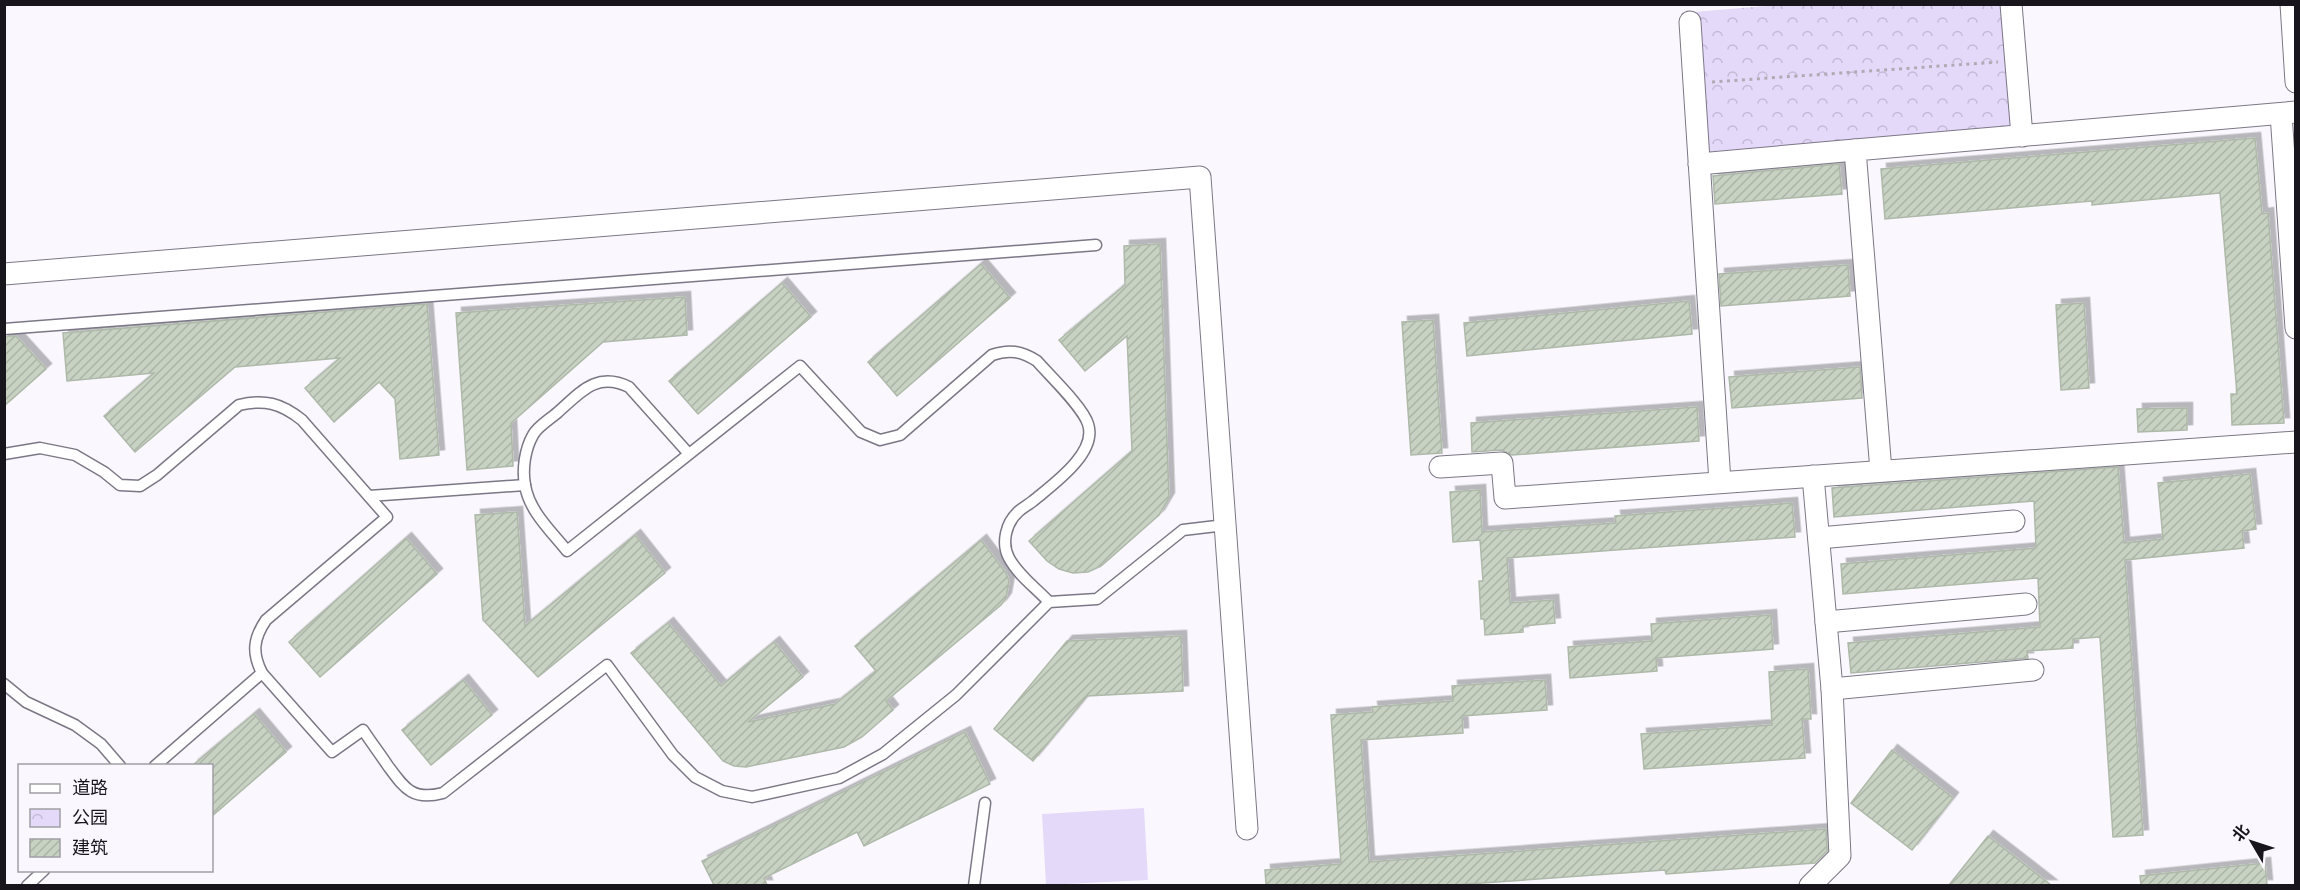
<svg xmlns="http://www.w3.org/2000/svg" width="2300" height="890" viewBox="0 0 2300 890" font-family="'IBM Plex Sans','Noto Sans SC',sans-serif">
  <defs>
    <pattern id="park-crowns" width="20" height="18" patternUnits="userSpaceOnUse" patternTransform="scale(1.5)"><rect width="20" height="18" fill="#e5d9fa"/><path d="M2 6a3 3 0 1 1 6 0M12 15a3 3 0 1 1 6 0" fill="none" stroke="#c4bad6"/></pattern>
    <pattern id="building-hatch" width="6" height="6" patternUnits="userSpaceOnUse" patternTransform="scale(1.5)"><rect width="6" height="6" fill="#c8d2c3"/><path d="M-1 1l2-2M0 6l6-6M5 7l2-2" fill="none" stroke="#abb4a7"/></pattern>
    <filter id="shadow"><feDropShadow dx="5.5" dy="-5.5" stdDeviation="0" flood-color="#0004"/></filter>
  </defs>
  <rect width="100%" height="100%" fill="#faf8fe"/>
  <!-- park -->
  <polygon fill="url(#park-crowns)" points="1788,4 2005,5 2014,128 1691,153 1681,13"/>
  <!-- pitch -->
  <polygon fill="#e5d9fa" points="1144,808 1148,880 1046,885 1042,814"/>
  <!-- building -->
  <g fill="url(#building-hatch)" stroke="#aeb9aa" stroke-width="1.5" filter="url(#shadow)">
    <polygon points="2255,138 2262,214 2268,213 2284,423 2232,425 2231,394 2237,394 2220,193 2092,205 2092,201 1885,219 1881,169"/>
    <polygon points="1839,164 1842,194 1715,204 1713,176"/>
    <polygon points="1160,244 1169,498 1159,515 1101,566 1088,572 1073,573 1059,569 1047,561 1029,541 1132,451 1127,336 1085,371 1059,340 1125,285 1124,246"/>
    <polygon points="981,264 1010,298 897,396 868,362"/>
    <polygon points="1848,265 1850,296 1721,306 1719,274"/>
    <polygon points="782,283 811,317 698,414 669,381"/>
    <polygon points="685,297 687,335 603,342 511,423 513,466 467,470 456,313"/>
    <polygon points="1689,301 1692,334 1467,356 1464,323"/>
    <polygon points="2084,303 2089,388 2061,390 2056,305"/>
    <polygon points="427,304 439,455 400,459 395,399 379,382 334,422 305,388 340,358 235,367 135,452 104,416 154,373 67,381 63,333"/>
    <polygon points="1433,320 1442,453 1411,455 1402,322"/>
    <polygon points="8,336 16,336 46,369 4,406 4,339"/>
    <polygon points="1860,367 1862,398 1732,408 1729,377"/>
    <polygon points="1697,407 1699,441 1512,455 1501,450 1472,452 1471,423"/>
    <polygon points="2187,408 2187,430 2138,432 2137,409"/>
    <polygon points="2118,467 2124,543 2163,539 2158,483 2250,474 2256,529 2242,531 2244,548 2125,560 2143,835 2113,837 2100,637 2073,639 2073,648 2027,651 2028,658 1851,673 1848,643 2040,627 2038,578 1843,594 1841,564 2036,548 2034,501 1834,517 1832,488"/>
    <polygon points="1480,490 1482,532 1616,523 1615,516 1792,503 1795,537 1507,558 1510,603 1553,600 1555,623 1523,626 1523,632 1485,635 1484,619 1481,619 1479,581 1483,581 1480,540 1453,542 1450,492"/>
    <polygon points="517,512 525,626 635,535 665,573 538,677 483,620 475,515"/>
    <polygon points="406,538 437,574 320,677 289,642"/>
    <polygon points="981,540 1006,573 1009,581 1006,598 1001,605 886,701 893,710 862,737 844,747 746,767 734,766 723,761 631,653 668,623 721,686 774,642 803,677 748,722 835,704 876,671 855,646"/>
    <polygon points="1771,615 1773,649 1656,658 1657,671 1570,678 1568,647 1652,641 1651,624"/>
    <polygon points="1181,636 1183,691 1087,696 1033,761 994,729 1067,641"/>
    <polygon points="1808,669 1811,719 1802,719 1805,758 1644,769 1641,734 1772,725 1769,672"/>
    <polygon points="463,680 492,715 431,765 402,730"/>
    <polygon points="1545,680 1547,710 1462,716 1463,733 1361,740 1369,862 1826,829 1827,851 1815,863 1666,874 1665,870 1454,885 1266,885 1265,870 1341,864 1331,715 1373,712 1372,707 1453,701 1452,686"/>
    <polygon points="254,714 286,752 212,816 212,765 193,765"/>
    <polygon points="965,732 990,784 864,846 857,832 764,878 767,885 714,885 702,861"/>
    <polygon points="1892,750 1953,798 1912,850 1851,803"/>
    <polygon points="1988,836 2051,885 1949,885"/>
    <polygon points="2265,863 2267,885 2141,885 2140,876"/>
  </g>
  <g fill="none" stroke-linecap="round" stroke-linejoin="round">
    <!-- service casing -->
    <g stroke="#7c7786" stroke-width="13">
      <g id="service">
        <polyline points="4,329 1096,245"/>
        <path d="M4 454 40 448 75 455 104 472 120 485 140 486 157 475 239 405C264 399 281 403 302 420L387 517 266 620C253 639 252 653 262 673L332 752 363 730C371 742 380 754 388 766 405 789 413 801 443 793L607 665 673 755 695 777 722 791 752 797 839 778 883 754 956 695 1049 602 1097 599 1183 530 1225 525"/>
        <path d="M689 454 629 387C596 371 580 393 557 413 550 419 537 427 533 435 525 449 522 469 525 485 529 511 551 531 567 551L800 366 861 432 880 440 900 435 992 355C1009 349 1021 351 1037 361 1049 375 1083 407 1088 424 1098 453 1052 485 1033 501 1028 505 1022 508 1018 512 1006 523 1001 543 1009 558 1018 575 1036 588 1049 602"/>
        <polyline points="369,496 525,485"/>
        <polyline points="4,684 26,702 75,725 101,744 120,766"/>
        <polyline points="155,766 262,673"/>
        <polyline points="27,886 44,870"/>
        <polyline points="974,886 985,803"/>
      </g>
    </g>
    <!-- minor casing -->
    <g stroke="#7c7786" stroke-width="23">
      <g id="minor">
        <polyline points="2011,4 2022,136"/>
        <polyline points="2291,4 2296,82"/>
        <polyline points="1690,22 1720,482"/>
        <polyline points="2281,114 2296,328"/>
        <polyline points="1699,164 1855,150"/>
        <polyline points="4,274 1200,177 1247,829"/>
        <polyline points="1440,467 1502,463 1505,498 2296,442"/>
        <polyline points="1881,471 1855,150 2296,112"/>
        <polyline points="1813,476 1832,689 2033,670"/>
        <polyline points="1819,538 2014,521"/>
        <polyline points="1826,622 2026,604"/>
        <polyline points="1810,886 1840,856 1832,689"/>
      </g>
    </g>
    <!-- path -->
    <polyline stroke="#aeacb2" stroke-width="3" stroke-dasharray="3 4.5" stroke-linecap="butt" points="1712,82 1998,62"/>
    <!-- service -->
    <use href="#service" stroke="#fff" stroke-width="10"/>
    <!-- minor -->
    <use href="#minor" stroke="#fff" stroke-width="21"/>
  </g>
  <!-- border -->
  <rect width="2300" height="890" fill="none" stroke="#18161c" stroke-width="12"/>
  <!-- legend -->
  <rect x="18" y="764" width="195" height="108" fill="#faf8fe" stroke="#a09ea4" stroke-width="1.5"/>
  <rect x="30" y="784" width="30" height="9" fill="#ffffff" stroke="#a09ea4" stroke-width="1.5"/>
  <text x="72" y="794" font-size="18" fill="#18161c">道路</text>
  <rect x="30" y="809" width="30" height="18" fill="url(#park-crowns)" stroke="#a09ea4" stroke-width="1.5"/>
  <text x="72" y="824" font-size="18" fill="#18161c">公园</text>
  <rect x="30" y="839" width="30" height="18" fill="url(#building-hatch)" stroke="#a09ea4" stroke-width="1.5"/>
  <text x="72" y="854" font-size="18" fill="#18161c">建筑</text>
  <!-- north arrow -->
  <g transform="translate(2252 842) rotate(309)" stroke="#faf8fe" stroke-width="4.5" paint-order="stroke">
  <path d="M0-4.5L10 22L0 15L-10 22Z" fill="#18161c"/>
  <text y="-9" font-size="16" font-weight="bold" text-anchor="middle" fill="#18161c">北</text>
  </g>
</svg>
